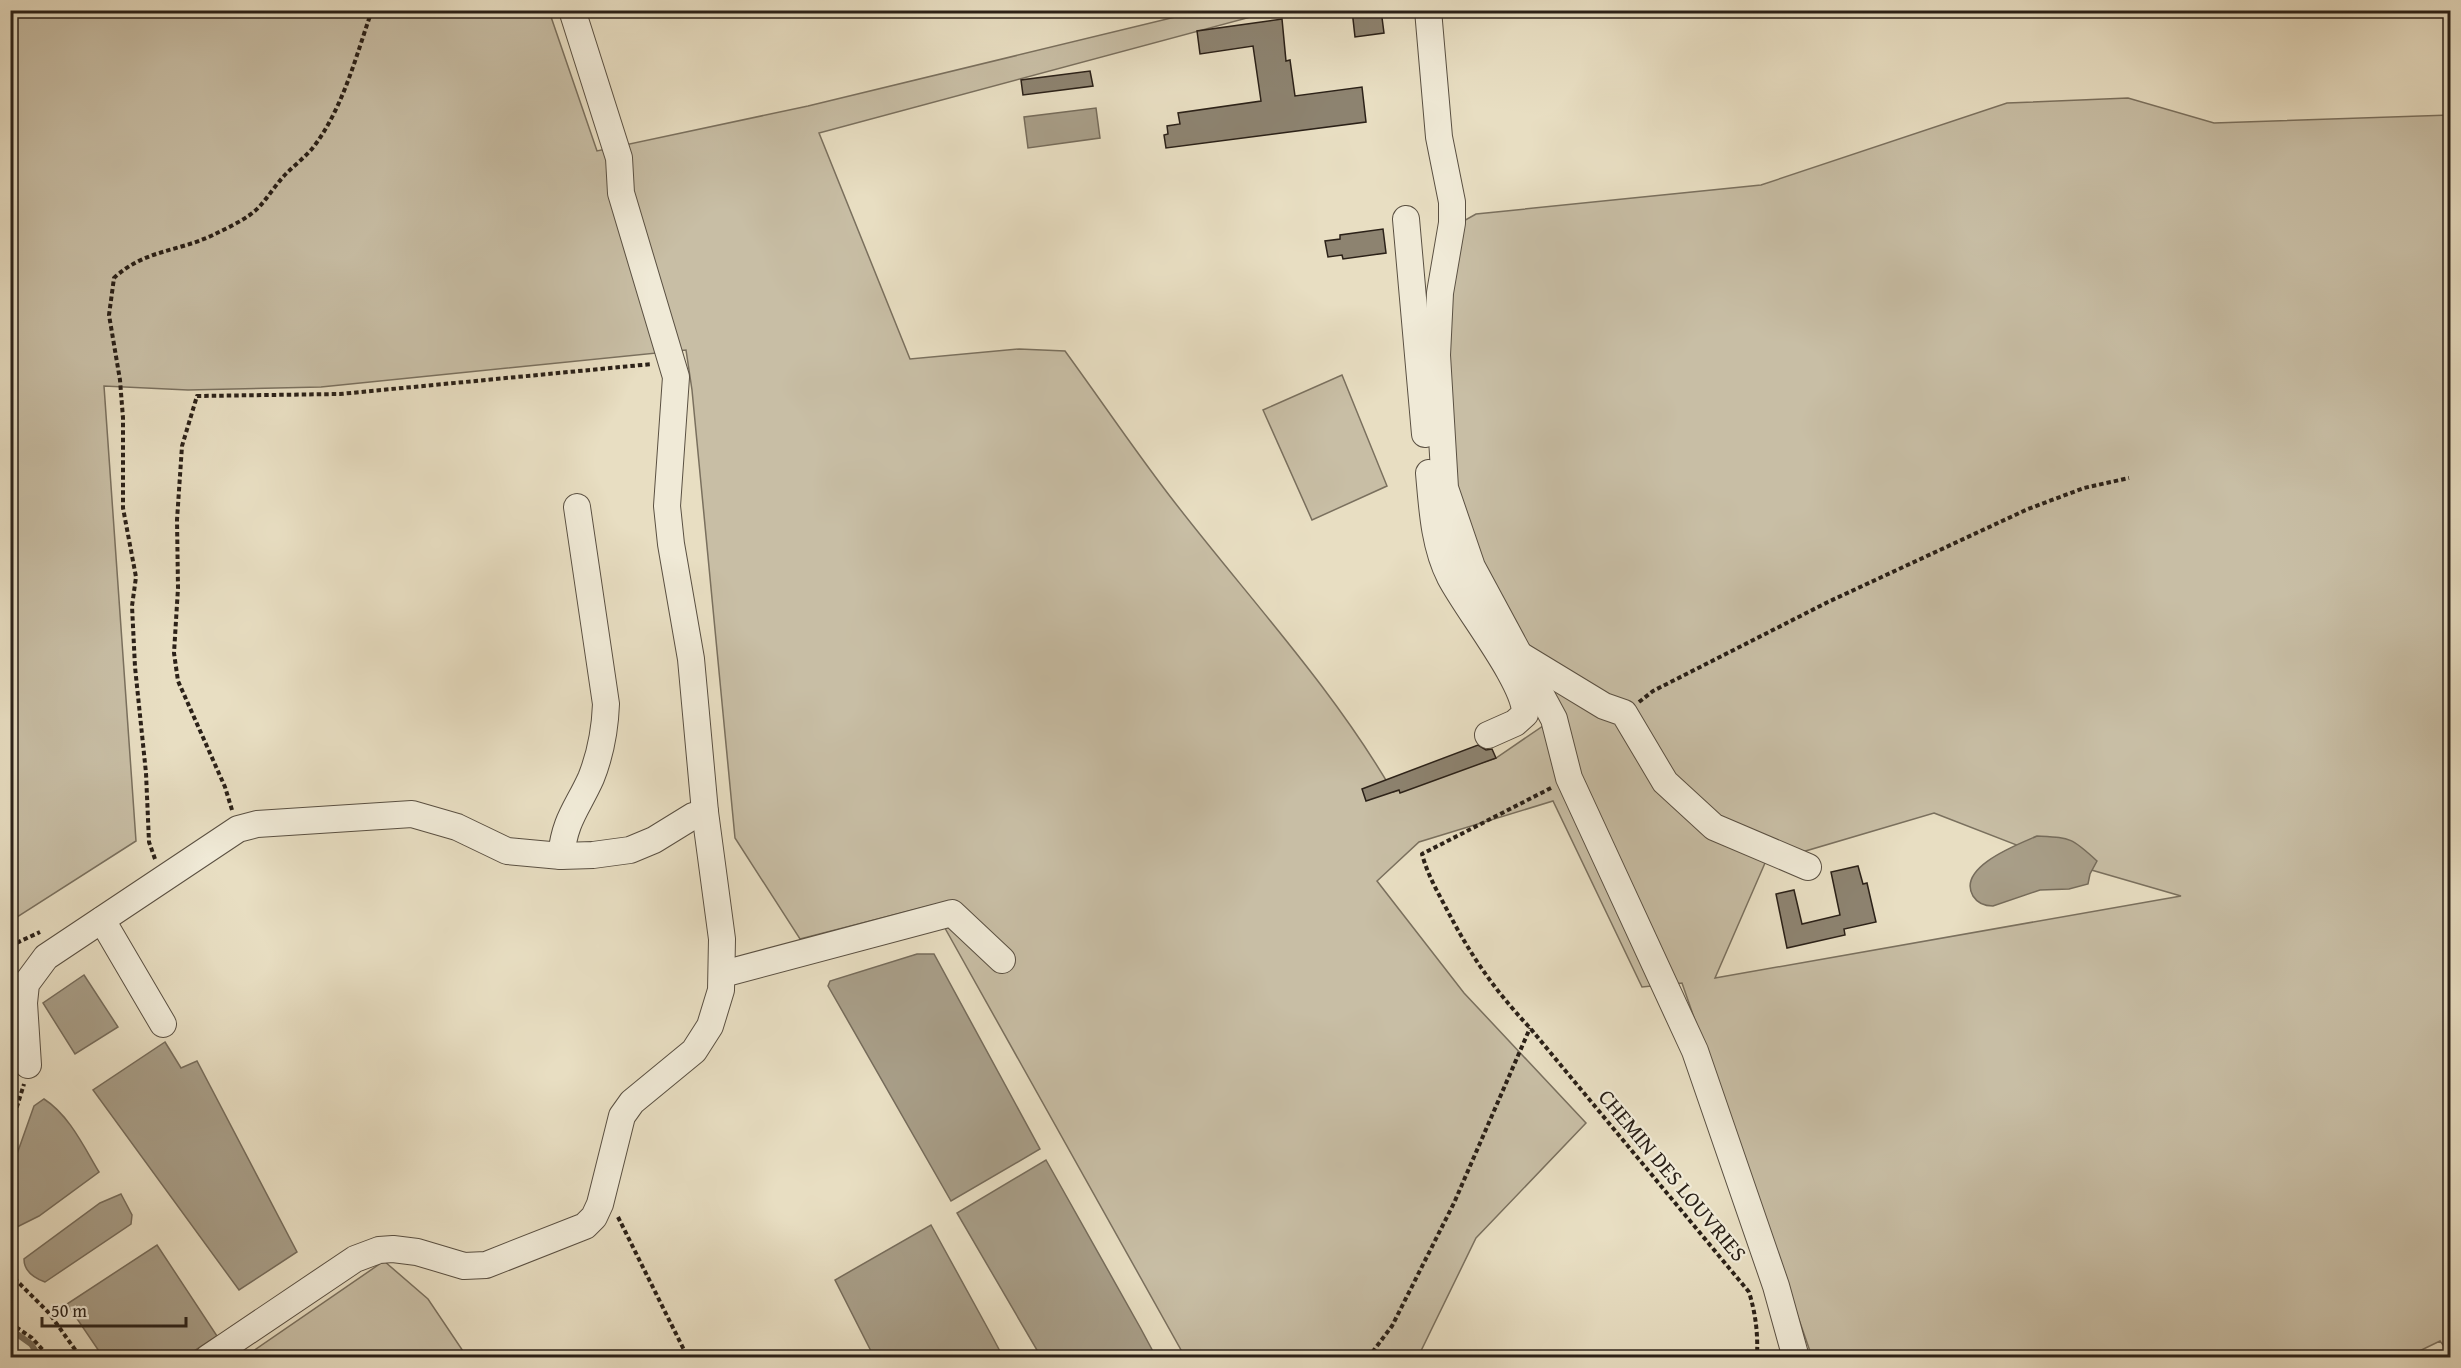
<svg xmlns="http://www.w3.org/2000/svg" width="2461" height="1368" viewBox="0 0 2461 1368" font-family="'Gentium Book Plus',serif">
  <rect width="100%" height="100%" fill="#e8dec2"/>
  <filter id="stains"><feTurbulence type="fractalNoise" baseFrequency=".00333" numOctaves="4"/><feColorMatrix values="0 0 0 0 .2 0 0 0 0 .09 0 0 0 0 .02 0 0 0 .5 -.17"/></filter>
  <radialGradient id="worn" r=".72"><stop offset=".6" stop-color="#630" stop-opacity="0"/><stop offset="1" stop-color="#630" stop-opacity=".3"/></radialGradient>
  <!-- green -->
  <g fill="#c8bea5" stroke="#7a705e" stroke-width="1.5" fill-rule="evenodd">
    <path d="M11 11H549L597 151 808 106 1200 11H1273L819 133 910 359 1019 349 1065 351C1100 399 1133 448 1169 495 1244 593 1331 685 1393 792L1496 758 1559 715 1480 563 1450 485 1446 336 1460 223 1476 214 1761 185 2007 103 2128 98 2214 123 2450 115V1354L2440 1341 2405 1358 1812 1357 1682 983 1642 987 1553 801 1419 842 1377 881 1464 993 1586 1123 1476 1238 1418 1357H1185L932 905 800 939 735 838 692 390 686 350 321 387 188 390 104 386 136 841 11 921ZM1934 813 2050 858 2181 896 1715 978 1765 863Z"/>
    <polygon points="1342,375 1387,486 1312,520 1263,410"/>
    <polygon points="384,1261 428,1299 467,1357 243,1358"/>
  </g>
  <!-- water -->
  <g fill="#a89e88" stroke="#766c5b" stroke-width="1.5">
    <polygon points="1096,108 1100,138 1028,148 1024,117"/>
    <path d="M2037 836C2071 838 2071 837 2097 861L2090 874 2088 884 2069 889 2040 890 1993 906C1985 906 1978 904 1973 896 1956 867 2019 844 2037 836Z"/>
    <polygon points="917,954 934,954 1040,1149 951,1201 828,986 830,981"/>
    <polygon points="84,975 118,1027 75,1054 43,1003"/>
    <polygon points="165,1042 181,1068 197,1061 297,1252 239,1290 93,1090"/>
    <path d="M44 1099C69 1115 84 1147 99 1172L39 1216 15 1228 11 1223V1171L34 1106Z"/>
    <polygon points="1046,1160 1141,1329 1156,1357 1041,1357 957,1213"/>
    <path d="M121 1194 132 1215 131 1224 45 1282C34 1278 24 1272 24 1259L100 1203Z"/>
    <polygon points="931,1225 993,1338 1003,1357 874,1357 835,1280"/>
    <polygon points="157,1245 217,1336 185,1357 103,1357 67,1304"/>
  </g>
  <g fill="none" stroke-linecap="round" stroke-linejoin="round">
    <!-- stream -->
    <polyline stroke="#766c5b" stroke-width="6" points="10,1329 31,1344 40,1358"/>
  </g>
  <!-- building -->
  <g fill="#8d8370" stroke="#2b2118" stroke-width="1.5">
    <polygon points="1352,10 1381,10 1384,33 1355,37"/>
    <polygon points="1282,19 1286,61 1290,60 1295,96 1362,87 1366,122 1166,148 1164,135 1168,134 1167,126 1180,124 1178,113 1261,101 1253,46 1200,54 1197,31"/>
    <polygon points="1090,71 1093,86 1023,95 1021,80"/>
    <polygon points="1383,229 1386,253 1343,259 1342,255 1328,257 1325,241 1340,239 1340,235"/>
    <polygon points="1478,745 1486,750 1492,749 1496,758 1400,793 1399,790 1366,801 1362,789"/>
    <polygon points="1858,866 1863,884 1867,883 1876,922 1844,929 1845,935 1787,948 1776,894 1794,890 1802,924 1840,915 1831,872"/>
  </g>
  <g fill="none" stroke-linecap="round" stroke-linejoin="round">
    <!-- minor casing -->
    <g stroke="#5a5042" stroke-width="28">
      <g id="minor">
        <polyline points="1428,10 1439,137 1452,202 1452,223 1440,293 1437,355 1445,488 1472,567 1554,719 1569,778 1695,1051 1776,1286 1796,1358"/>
        <polyline points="1406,219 1425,434"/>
        <path d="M1429 473C1432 507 1434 546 1450 577 1467 610 1526 683 1525 714L1515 723 1488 735"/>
        <polyline points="1520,655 1604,706 1624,713 1665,782 1714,827 1808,867"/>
        <path d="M561 856C565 819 577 809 591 778 601 753 605 730 606 704L577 507"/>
        <polyline points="102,920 163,1024"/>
        <polyline points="723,974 952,913 1002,960"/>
        <polyline points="28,1065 24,1003 26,984 46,957 238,829 257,824 412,814 457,827 507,851 561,856 593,855 630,850 654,840 693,816 705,812"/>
        <polyline points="208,1358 355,1259 379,1250 393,1249 417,1252 464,1266 486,1265 585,1226 594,1217 600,1204 622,1116 632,1102 694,1051 710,1026 721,990 722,939 705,812 691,659 671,544 667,506 676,377 621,193 619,158 572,10"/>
      </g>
    </g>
    <!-- path -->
    <g stroke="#2b2118" stroke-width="4" stroke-dasharray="4.5 3" stroke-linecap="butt">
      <polyline points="1639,702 1653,691 1828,602 2028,509 2084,488 2129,478"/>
      <path d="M1551 788 1422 854C1427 873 1436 889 1445 906 1471 956 1492 987 1530 1028L1749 1292C1756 1315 1758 1334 1757 1358"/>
      <polyline points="232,810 225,787 178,681 174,653 178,588 177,520 182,446 197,396 340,394 652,364"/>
      <path d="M155 859 149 842 146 773 135 667 132 606 136 577 123 508V418L120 380 109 315 114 278C144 250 177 252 213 235 229 227 248 219 260 206 268 197 275 186 283 177 293 166 306 157 315 145 344 105 356 56 372 10"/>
      <polyline points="10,946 40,932"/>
      <polyline points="10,1129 24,1084"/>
      <polyline points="618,1217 688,1358"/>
      <polyline points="10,1272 16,1280 49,1313 81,1358"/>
      <polyline points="10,1323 32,1338 50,1358"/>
      <polyline points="1368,1358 1392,1326 1454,1203 1530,1028"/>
    </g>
    <!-- minor -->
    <use href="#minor" stroke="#f0ead7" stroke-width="26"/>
  </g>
  <g text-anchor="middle" stroke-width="4.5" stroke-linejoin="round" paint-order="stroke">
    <!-- street labels -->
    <g font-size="22" fill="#2b2118" stroke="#f0ead7">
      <text transform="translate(1673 1175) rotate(50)" y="8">CHEMIN DES LOUVRIES</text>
    </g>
  </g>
  <!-- margin -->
  <rect width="2461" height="1368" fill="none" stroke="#e8dec2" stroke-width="36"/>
  <rect x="12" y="12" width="2437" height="1344" fill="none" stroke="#2b2118" stroke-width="3"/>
  <rect x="18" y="18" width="2425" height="1332" fill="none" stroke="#2b2118" stroke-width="1.5"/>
  <!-- scale -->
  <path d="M42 1317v9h144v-9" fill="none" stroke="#2b2118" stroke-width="3"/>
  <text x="51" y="1317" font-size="18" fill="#2b2118" stroke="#f0ead7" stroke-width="4.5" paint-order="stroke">50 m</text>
  <rect width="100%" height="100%" filter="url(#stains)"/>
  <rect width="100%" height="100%" fill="url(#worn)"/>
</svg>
